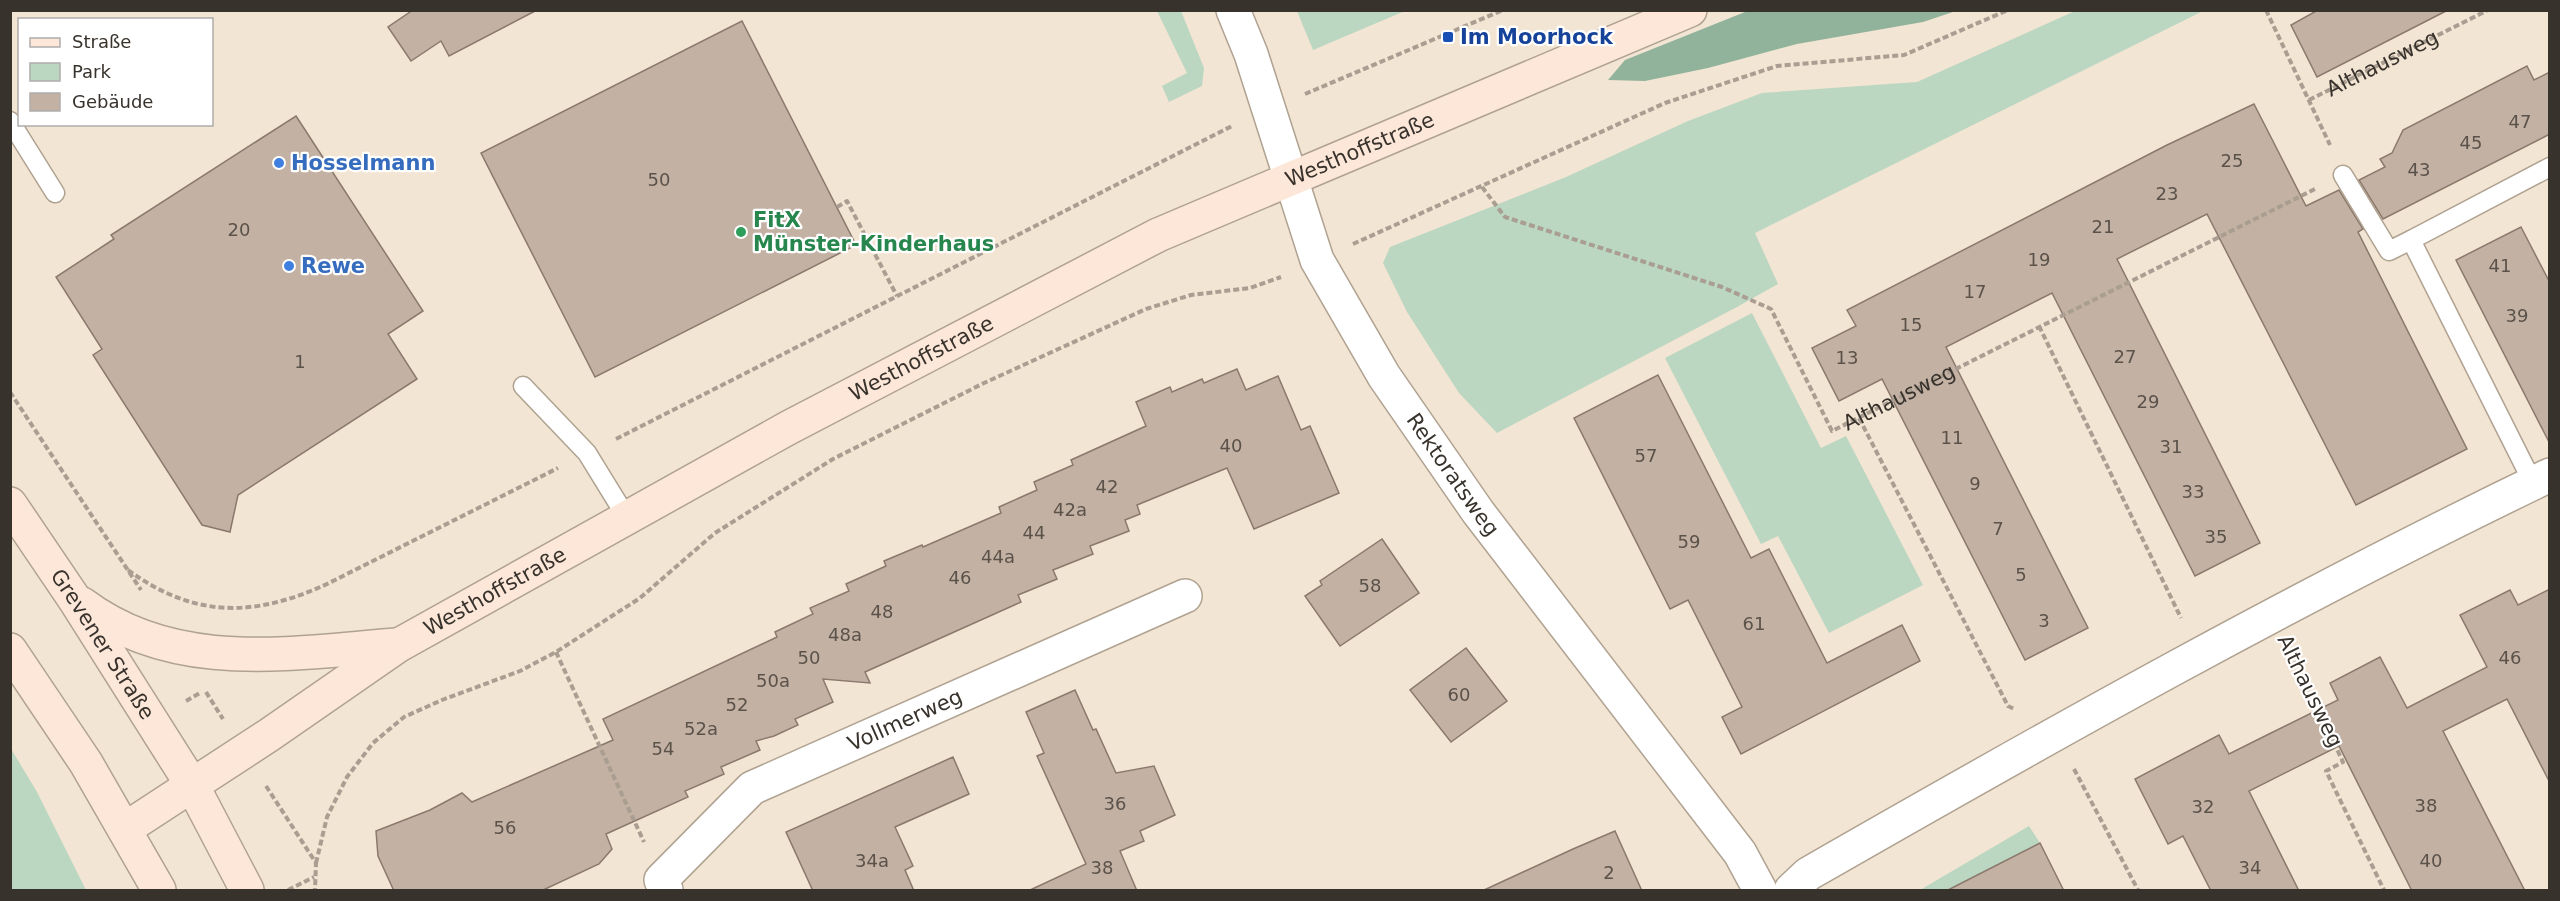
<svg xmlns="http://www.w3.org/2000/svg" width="2560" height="901" viewBox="0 0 2560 901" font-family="'DejaVu Sans',sans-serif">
  <rect width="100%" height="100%" fill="#f3e5d3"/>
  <!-- green -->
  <g fill="#bbd7c2">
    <polygon points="1157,11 1181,11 1204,68 1202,86 1169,102 1162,86 1187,73"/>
    <polygon points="1297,11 1405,11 1313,50"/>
    <polygon points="2075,11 2203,11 1755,233 1778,284 1737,307 1497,433 1459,393 1407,312 1383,263 1390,247 1566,177 1688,121 1762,93 1917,82"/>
    <polygon points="1752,313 1821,448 1846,436 1923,585 1829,633 1778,536 1761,544 1665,358"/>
    <polygon points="10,747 37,792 86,890 11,890"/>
    <polygon points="2029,826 2040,843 1950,889 1950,890 1920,890"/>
  </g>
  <!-- forest -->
  <polygon fill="#92b39b" points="1750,10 1956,10 1956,11 1923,22 1797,44 1708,68 1645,81 1608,80 1625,60"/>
  <!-- building -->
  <g fill="#c3b1a4" stroke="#8a796c" stroke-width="1.5">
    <polygon points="413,10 537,10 449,56 441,41 411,61 388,27"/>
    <polygon points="2318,10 2448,10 2317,77 2291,25"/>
    <polygon points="742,21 856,245 595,377 481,153"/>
    <polygon points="2527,66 2534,80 2550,72 2550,134 2383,219 2359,180 2385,167 2380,159 2392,153 2403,130"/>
    <polygon points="2254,104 2306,206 2339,190 2363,229 2358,232 2467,449 2356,505 2207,214 2117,259 2260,543 2195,576 2052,293 1946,347 2088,628 2025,660 1882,379 1839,401 1812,348 1856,326 1847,310 2167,145"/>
    <polygon points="296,116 423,311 388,334 417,379 238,495 230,532 202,525 93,355 102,349 56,277 114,239 111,235"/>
    <polygon points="2521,227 2550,283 2550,444 2456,260"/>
    <polygon points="1237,369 1246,390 1278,376 1301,430 1310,426 1339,493 1254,529 1227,468 1137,505 1140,514 1125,520 1129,531 1090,546 1093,554 1053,570 1057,579 1018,595 1021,602 865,672 870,683 823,679 833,702 795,719 798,725 774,736 756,741 760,750 721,767 724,774 685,791 688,797 606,834 612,849 599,864 541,891 394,891 378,856 376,831 430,810 462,793 472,802 613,740 603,719 777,637 775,632 813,614 810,608 849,591 846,584 886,566 884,561 922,545 923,547 1001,513 999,507 1037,490 1034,482 1073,465 1071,460 1146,426 1136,402 1170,387 1172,392 1202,379 1204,383"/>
    <polygon points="1658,375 1751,558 1769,549 1827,663 1902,625 1920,661 1741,754 1722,717 1742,707 1688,600 1670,609 1574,418"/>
    <polygon points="1382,539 1419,593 1340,646 1305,596 1322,585 1320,581"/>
    <polygon points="2550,589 2550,783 2507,699 2443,731 2525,891 2412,891 2339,746 2249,791 2299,891 2211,891 2183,836 2168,844 2135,779 2219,735 2229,754 2271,733 2338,700 2330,683 2380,657 2407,708 2487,667 2460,615 2510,590 2518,605"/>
    <polygon points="1466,648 1507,701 1451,742 1410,690"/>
    <polygon points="1075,690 1093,730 1096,729 1116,773 1154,766 1175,815 1140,831 1144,841 1120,851 1137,891 1028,891 1086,864 1037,756 1044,753 1026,712"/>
    <polygon points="953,757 969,794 895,827 913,866 905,870 914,891 813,891 786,832"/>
    <polygon points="1615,831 1642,891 1482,891 1573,849"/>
    <polygon points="2040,843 2064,891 1946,891"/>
  </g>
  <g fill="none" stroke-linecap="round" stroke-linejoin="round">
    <!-- lane casing -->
    <g stroke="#b0a291" stroke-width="21">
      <g id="lane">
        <polyline points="10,121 55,193"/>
        <polyline points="2343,175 2389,251 2411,240 2533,483"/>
        <polyline points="2411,240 2550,167"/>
        <polyline points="523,386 587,453 627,518"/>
      </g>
    </g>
    <!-- street casing -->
    <g stroke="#b0a291" stroke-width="36">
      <g id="street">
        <path id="s3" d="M1233 10 1251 54 1317 260 1384 376 1478 512 1740 853 1760 890"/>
        <path id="s4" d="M666 890 661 880 752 788 1185 596"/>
        <path d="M1791 890 1808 874C2052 734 2296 597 2550 475"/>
      </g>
    </g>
    <!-- secondary casing -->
    <g stroke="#b0a291" stroke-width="36">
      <g id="secondary">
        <path id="s5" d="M10 504 75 600 192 785 247 890"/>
        <path d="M82 604C175 674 289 653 397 645"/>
        <polyline points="10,650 86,763 159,890"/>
        <path id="s6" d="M125 829 269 735 399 645 788 428 1158 235 1690 10"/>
      </g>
    </g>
    <!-- path -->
    <g stroke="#a99e91" stroke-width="4" stroke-dasharray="6 3" stroke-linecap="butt">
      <polyline points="2266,10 2330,145"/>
      <polyline points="1305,94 1503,10"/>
      <path id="s1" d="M2309 100 2488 10"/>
      <path id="s2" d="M1482 187 1505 217 1722 287 1771 309 1832 431 2315 189"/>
      <polyline points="837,207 847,201 897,296"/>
      <polyline points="1353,244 1665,103 1777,66 1904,55 2008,10"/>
      <polyline points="2039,326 2181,618"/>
      <polyline points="10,392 141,590"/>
      <polyline points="1859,418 2008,706 2014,709"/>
      <polyline points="616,439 1232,126"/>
      <path d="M128 570C195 619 255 617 327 584L558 468"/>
      <polyline points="556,652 644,842"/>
      <polyline points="2291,653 2343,762 2326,771 2384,890"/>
      <polyline points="206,692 223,719"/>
      <polyline points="186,701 200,693"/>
      <polyline points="2074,769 2138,890"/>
      <polyline points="266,786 316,863 315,890"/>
      <polyline points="316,863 327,817 347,777 373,743 404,717 442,700 520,671 556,652 640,598 715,533 833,459 984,383 1146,309 1191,295 1250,288 1281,277"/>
      <polyline points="288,890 314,877"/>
    </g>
    <!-- lane -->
    <use href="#lane" stroke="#fff" stroke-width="18"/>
    <!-- street -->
    <use href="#street" stroke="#fff" stroke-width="33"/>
    <!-- secondary -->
    <use href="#secondary" stroke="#fce7d9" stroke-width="33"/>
  </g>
  <!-- markers -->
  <rect fill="#1a4fb4" stroke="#fff" stroke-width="2" x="1442" y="31" width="12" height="12" rx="3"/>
  <g fill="#3f7fe0" stroke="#fff" stroke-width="2">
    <circle cx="279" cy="163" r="6"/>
    <circle cx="289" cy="266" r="6"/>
  </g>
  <circle fill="#2e9e5b" stroke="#fff" stroke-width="2" cx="741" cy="232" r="6"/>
  <g text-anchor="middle" stroke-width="4.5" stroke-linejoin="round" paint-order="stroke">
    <!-- number labels -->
    <g font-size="18" fill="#5b524a">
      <text x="2520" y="128">47</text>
      <text x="2471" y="149">45</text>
      <text x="2232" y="167">25</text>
      <text x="2419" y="176">43</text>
      <text x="659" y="186">50</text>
      <text x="2167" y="200">23</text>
      <text x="2103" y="233">21</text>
      <text x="239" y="236">20</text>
      <text x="2039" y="266">19</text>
      <text x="2500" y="272">41</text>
      <text x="1975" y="298">17</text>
      <text x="2517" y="322">39</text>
      <text x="1911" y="331">15</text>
      <text x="2125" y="363">27</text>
      <text x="1847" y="364">13</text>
      <text x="300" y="368">1</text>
      <text x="2148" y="408">29</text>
      <text x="1952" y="444">11</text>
      <text x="1231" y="452">40</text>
      <text x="2171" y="453">31</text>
      <text x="1646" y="462">57</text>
      <text x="1975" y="490">9</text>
      <text x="1107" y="493">42</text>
      <text x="2193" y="498">33</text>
      <text x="1070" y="516">42a</text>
      <text x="1998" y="535">7</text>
      <text x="1034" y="539">44</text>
      <text x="2216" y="543">35</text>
      <text x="1689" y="548">59</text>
      <text x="998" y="563">44a</text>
      <text x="2021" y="581">5</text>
      <text x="960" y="584">46</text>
      <text x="1370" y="592">58</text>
      <text x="882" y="618">48</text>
      <text x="2044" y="627">3</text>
      <text x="1754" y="630">61</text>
      <text x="845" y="641">48a</text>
      <text x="809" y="664">50</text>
      <text x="2510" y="664">46</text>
      <text x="773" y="687">50a</text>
      <text x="1459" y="701">60</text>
      <text x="737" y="711">52</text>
      <text x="701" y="735">52a</text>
      <text x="663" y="755">54</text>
      <text x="1115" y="810">36</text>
      <text x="2426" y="812">38</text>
      <text x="2203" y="813">32</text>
      <text x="505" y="834">56</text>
      <text x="872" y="867">34a</text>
      <text x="2431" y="867">40</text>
      <text x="1102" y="874">38</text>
      <text x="2250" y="874">34</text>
      <text x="1609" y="879">2</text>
    </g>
    <!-- transit labels -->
    <g font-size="21" font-weight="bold" fill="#164399" stroke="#fff" text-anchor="start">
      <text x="1460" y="44">Im Moorhock</text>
    </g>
    <!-- street labels -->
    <g font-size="21" fill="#38322c" stroke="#fff">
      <text dy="7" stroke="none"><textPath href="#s1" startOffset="82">Althausweg</textPath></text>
      <text dy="7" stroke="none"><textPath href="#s6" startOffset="1412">Westhoffstraße</textPath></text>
      <text dy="7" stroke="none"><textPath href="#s6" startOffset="926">Westhoffstraße</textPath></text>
      <text dy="7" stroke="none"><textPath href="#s2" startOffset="531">Althausweg</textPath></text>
      <text dy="7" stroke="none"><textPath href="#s3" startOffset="518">Rektoratsweg</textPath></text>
      <text dy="7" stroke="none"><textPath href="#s6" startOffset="440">Westhoffstraße</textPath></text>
      <text dy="7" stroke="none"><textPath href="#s5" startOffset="168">Grevener Straße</textPath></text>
      <text transform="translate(2310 691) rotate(64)" y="7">Althausweg</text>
      <text dy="7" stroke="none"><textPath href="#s4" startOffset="308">Vollmerweg</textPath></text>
    </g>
    <!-- shop labels -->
    <g font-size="21" font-weight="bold" fill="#366cbe" stroke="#fff" text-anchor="start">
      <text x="291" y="170">Hosselmann</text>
      <text x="301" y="273">Rewe</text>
    </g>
    <!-- leisure labels -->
    <g font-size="21" font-weight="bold" fill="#27864d" stroke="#fff" text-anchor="start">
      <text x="753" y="227">FitX<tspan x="753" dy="24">Münster-Kinderhaus</tspan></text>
    </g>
  </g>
  <!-- border -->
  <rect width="2560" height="901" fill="none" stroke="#38322c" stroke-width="24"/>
  <!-- legend -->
  <rect x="18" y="18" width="195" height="108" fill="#ffffff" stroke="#afadab" stroke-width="1.5"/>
  <rect x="30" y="38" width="30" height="9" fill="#fce7d9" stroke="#afadab" stroke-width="1.5"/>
  <text x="72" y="48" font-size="18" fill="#38322c">Straße</text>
  <rect x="30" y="63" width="30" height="18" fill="#bbd7c2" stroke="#afadab" stroke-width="1.5"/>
  <text x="72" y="78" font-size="18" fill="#38322c">Park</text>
  <rect x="30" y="93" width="30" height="18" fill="#c3b1a4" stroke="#afadab" stroke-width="1.5"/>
  <text x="72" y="108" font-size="18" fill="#38322c">Gebäude</text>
</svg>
